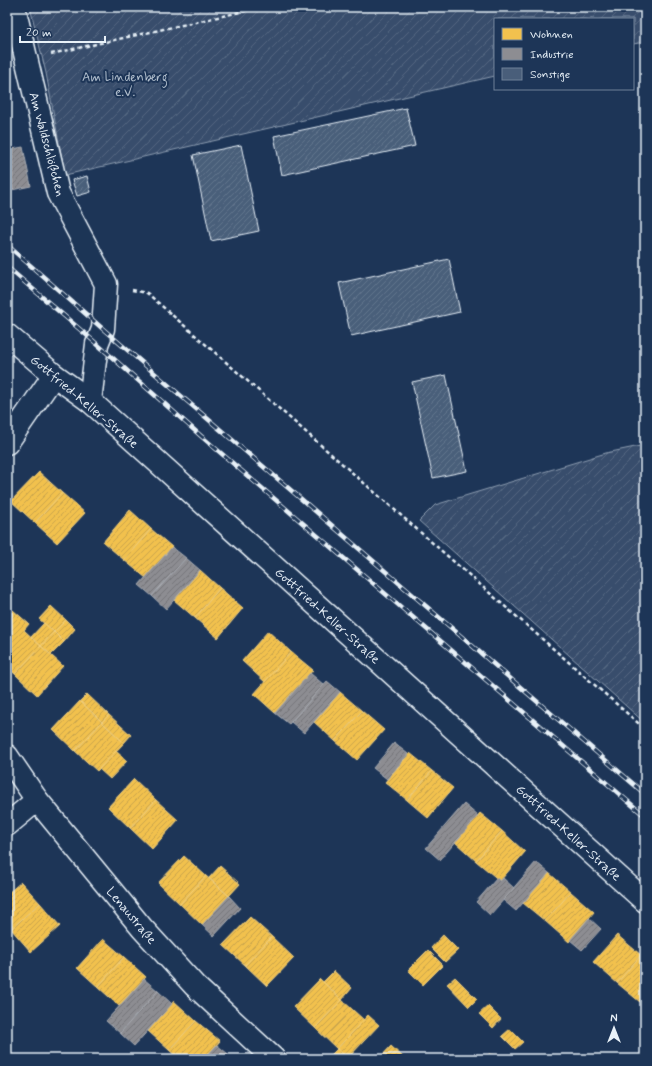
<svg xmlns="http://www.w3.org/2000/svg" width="652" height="1066" font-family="Mynerve,sans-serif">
  <defs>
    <pattern id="garden-furrows" width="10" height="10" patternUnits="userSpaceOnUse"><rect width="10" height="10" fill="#374d6c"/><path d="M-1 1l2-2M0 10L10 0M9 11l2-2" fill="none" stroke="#546782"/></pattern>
    <pattern id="homes-hatch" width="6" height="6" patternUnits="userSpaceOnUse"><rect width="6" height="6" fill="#f2c14e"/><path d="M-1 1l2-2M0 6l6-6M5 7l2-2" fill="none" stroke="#c7a34d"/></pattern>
    <pattern id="industry-hatch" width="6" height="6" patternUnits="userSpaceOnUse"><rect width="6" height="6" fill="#8d8d92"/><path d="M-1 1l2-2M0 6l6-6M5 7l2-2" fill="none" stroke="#747579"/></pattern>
    <pattern id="building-hatch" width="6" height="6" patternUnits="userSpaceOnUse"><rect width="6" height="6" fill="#495e7a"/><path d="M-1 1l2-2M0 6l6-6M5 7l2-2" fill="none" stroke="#63768e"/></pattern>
  </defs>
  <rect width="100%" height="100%" fill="#1d3557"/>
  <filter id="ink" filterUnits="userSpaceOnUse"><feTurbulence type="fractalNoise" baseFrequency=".025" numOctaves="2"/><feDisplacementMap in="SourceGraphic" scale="8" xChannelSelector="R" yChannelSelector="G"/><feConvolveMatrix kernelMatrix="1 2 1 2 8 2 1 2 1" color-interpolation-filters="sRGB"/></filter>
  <g filter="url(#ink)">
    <g fill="url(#garden-furrows)" stroke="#909fb2">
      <path d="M30 7H645V42L633 44V19H495V76L65 175 46 73Z"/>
      <path d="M645 445V723L419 521 435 505 606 453Z"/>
    </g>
    <g fill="url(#homes-hatch)" stroke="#efcf81">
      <path d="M39 472 62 493 35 523 11 501Z"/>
      <path d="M62 493 85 513 57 543 35 523Z"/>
      <path d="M130 510 151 529 124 560 103 542Z"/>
      <path d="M151 529 172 547 146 578 124 560Z"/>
      <path d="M200 570 220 588 195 618 174 600Z"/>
      <path d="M220 588 243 608 218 638 195 618Z"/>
      <path d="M51 606 66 620 54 632 39 619Z"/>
      <path d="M13 610 29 624 24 630 41 646 15 674 7 667V617Z"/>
      <path d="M66 620 75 629 64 642 54 632Z"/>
      <path d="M44 623 54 632 41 646 31 637Z"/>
      <path d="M268 631 291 652 265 682 242 661Z"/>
      <path d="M54 632 64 642 51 655 41 646Z"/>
      <path d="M41 646 63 666 37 695 15 674Z"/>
      <path d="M291 652 313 670 275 713 254 694Z"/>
      <path d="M340 692 362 711 335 741 314 722Z"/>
      <path d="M87 694 109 715 102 722 80 701Z"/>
      <path d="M80 701 102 722 75 751 53 730Z"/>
      <path d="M362 711 384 730 357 760 335 741Z"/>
      <path d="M109 715 131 735 124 743 102 722Z"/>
      <path d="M102 722 124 743 97 771 75 751Z"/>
      <path d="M116 751 127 761 110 779 99 769Z"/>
      <path d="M410 753 432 771 407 800 385 782Z"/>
      <path d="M432 771 453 788 428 818 407 800Z"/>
      <path d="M134 779 156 800 130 828 108 807Z"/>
      <path d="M156 800 178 820 152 849 130 828Z"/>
      <path d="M480 813 502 831 476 861 455 842Z"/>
      <path d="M502 831 525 852 500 881 476 861Z"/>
      <path d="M184 856 206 876 180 904 158 883Z"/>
      <path d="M220 866 240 884 229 896 209 878Z"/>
      <path d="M549 873 571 892 545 921 523 903Z"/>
      <path d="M206 876 229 896 202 925 180 904Z"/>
      <path d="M21 882 40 903 11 929 7 924V894Z"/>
      <path d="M571 892 594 912 569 942 545 921Z"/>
      <path d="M40 903 60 926 31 952 11 929Z"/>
      <path d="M250 917 272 937 245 965 223 945Z"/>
      <path d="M443 935 458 950 445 962 431 948Z"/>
      <path d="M617 935 641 955 617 983 593 962Z"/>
      <path d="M272 937 294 958 267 986 245 965Z"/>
      <path d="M103 939 124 957 98 987 77 968Z"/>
      <path d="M428 950 443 965 423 985 408 970Z"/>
      <path d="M641 955 645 959V996L640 1002 617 983Z"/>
      <path d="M124 957 146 977 119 1006 98 987Z"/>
      <path d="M334 971 352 988 342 1000 323 982Z"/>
      <path d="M455 977 477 999 469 1007 447 984Z"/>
      <path d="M320 979 342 1000 315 1028 293 1007Z"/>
      <path d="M342 1000 364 1020 337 1049 315 1028Z"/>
      <path d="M174 1001 196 1021 169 1050 148 1031Z"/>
      <path d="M488 1006 501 1019 493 1028 479 1014Z"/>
      <path d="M368 1015 379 1025 348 1058 337 1049Z"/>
      <path d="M196 1021 220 1041 204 1059H179L169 1050Z"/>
      <path d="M510 1029 523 1042 515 1049 502 1036Z"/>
      <path d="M391 1046 405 1059H379Z"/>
      <path d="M337 1049 348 1058V1059H327Z"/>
      <path d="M489 1054 508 1058 507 1059H487Z"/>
    </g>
    <g fill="url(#industry-hatch)" stroke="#a8abb1">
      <path d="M23 147 31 186 7 191V150Z"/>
      <path d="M172 547 186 558 152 596 139 585Z"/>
      <path d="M186 558 200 570 166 609 152 596Z"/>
      <path d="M310 673 324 685 289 724 275 713Z"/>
      <path d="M327 681 340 692 304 733 291 722Z"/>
      <path d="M394 743 408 754 387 779 373 768Z"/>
      <path d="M464 804 478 816 440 860 426 848Z"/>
      <path d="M536 862 549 873 516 911 503 900Z"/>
      <path d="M497 878 500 881 503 878 514 888 490 915 476 902Z"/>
      <path d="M229 896 240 908 214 936 202 925Z"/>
      <path d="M589 918 601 929 582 950 570 940Z"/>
      <path d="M144 979 158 991 120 1033 106 1021Z"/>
      <path d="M158 991 172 1004 134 1046 120 1033Z"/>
      <path d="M217 1045 228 1054 223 1059H204Z"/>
    </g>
    <g fill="url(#building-hatch)" stroke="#e8f1f8">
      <path d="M406 108 415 146 282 175 274 136Z"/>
      <path d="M241 145 259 231 211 241 193 155Z"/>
      <path d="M87 176 91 192 77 196 72 180Z"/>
      <path d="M449 259 460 312 351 336 339 283Z"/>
      <path d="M446 375 467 471 433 478 412 382Z"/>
    </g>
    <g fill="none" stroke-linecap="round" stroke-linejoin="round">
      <defs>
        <g id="minor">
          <path d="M14 7 58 193 106 284 103 329 97 344 90 401"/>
          <path d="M7 335 54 375 90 401 645 901"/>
          <path d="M7 443 54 375"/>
          <path d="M7 756 37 800 142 928 195 986 274 1059"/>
          <path d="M7 825 37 800"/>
        </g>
      </defs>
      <use href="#minor" stroke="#e8f1f8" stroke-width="25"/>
      <g stroke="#e8f1f8" stroke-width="2.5" stroke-dasharray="4 3" stroke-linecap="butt">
        <path d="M51 54 263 7"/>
        <path d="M132 290 147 293 645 729"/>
      </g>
      <use href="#minor" stroke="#1d3557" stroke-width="22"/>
      <defs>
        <g id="rail">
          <path d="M7 245 103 329 645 794"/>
          <path d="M7 267 97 344 201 436 645 816"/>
        </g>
      </defs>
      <use href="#rail" stroke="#e8f1f8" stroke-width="4.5"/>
      <use href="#rail" stroke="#1d3557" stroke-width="3" stroke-dasharray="9" stroke-linecap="butt"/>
    </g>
  </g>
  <g text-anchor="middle" stroke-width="4" stroke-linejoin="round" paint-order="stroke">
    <g font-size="13" fill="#b3c0ce" stroke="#1d3557">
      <text x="125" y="81">Am Lindenberg<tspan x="125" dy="15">e.V.</tspan></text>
    </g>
    <g font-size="13" fill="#e8f1f8" stroke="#1d3557">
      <text transform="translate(48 144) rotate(75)" y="5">Am Waldschlößchen</text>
      <text transform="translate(85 401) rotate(40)" y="5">Gottfried-Keller-Straße</text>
      <text transform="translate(328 615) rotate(42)" y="5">Gottfried-Keller-Straße</text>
      <text transform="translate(569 832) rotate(42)" y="5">Gottfried-Keller-Straße</text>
      <text transform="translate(132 915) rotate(50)" y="5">Lenaustraße</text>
    </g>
  </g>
  <rect width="652" height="1066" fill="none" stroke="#1d3557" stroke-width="24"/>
  <rect x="12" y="12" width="628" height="1042" fill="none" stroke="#e8f1f8" stroke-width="1.5" filter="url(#ink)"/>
  <rect x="494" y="18" width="140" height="72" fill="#1d3557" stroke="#6e8097"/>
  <rect x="502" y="28" width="20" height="12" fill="#f2c14e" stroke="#6e8097"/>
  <text x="530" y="38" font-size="12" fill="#e8f1f8">Wohnen</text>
  <rect x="502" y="48" width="20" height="12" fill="#8d8d92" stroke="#6e8097"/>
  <text x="530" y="58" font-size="12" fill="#e8f1f8">Industrie</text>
  <rect x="502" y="68" width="20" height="12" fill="#495e7a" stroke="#6e8097"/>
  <text x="530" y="78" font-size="12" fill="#e8f1f8">Sonstige</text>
  <g transform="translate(614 1028)" stroke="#1d3557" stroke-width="3" paint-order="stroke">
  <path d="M0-3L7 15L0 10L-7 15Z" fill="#e8f1f8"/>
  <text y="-6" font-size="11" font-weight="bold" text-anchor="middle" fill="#e8f1f8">N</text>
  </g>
  <path d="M20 36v6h85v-6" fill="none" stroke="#e8f1f8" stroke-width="2"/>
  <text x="26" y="36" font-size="12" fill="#e8f1f8" stroke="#1d3557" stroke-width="3" paint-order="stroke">20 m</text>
</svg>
